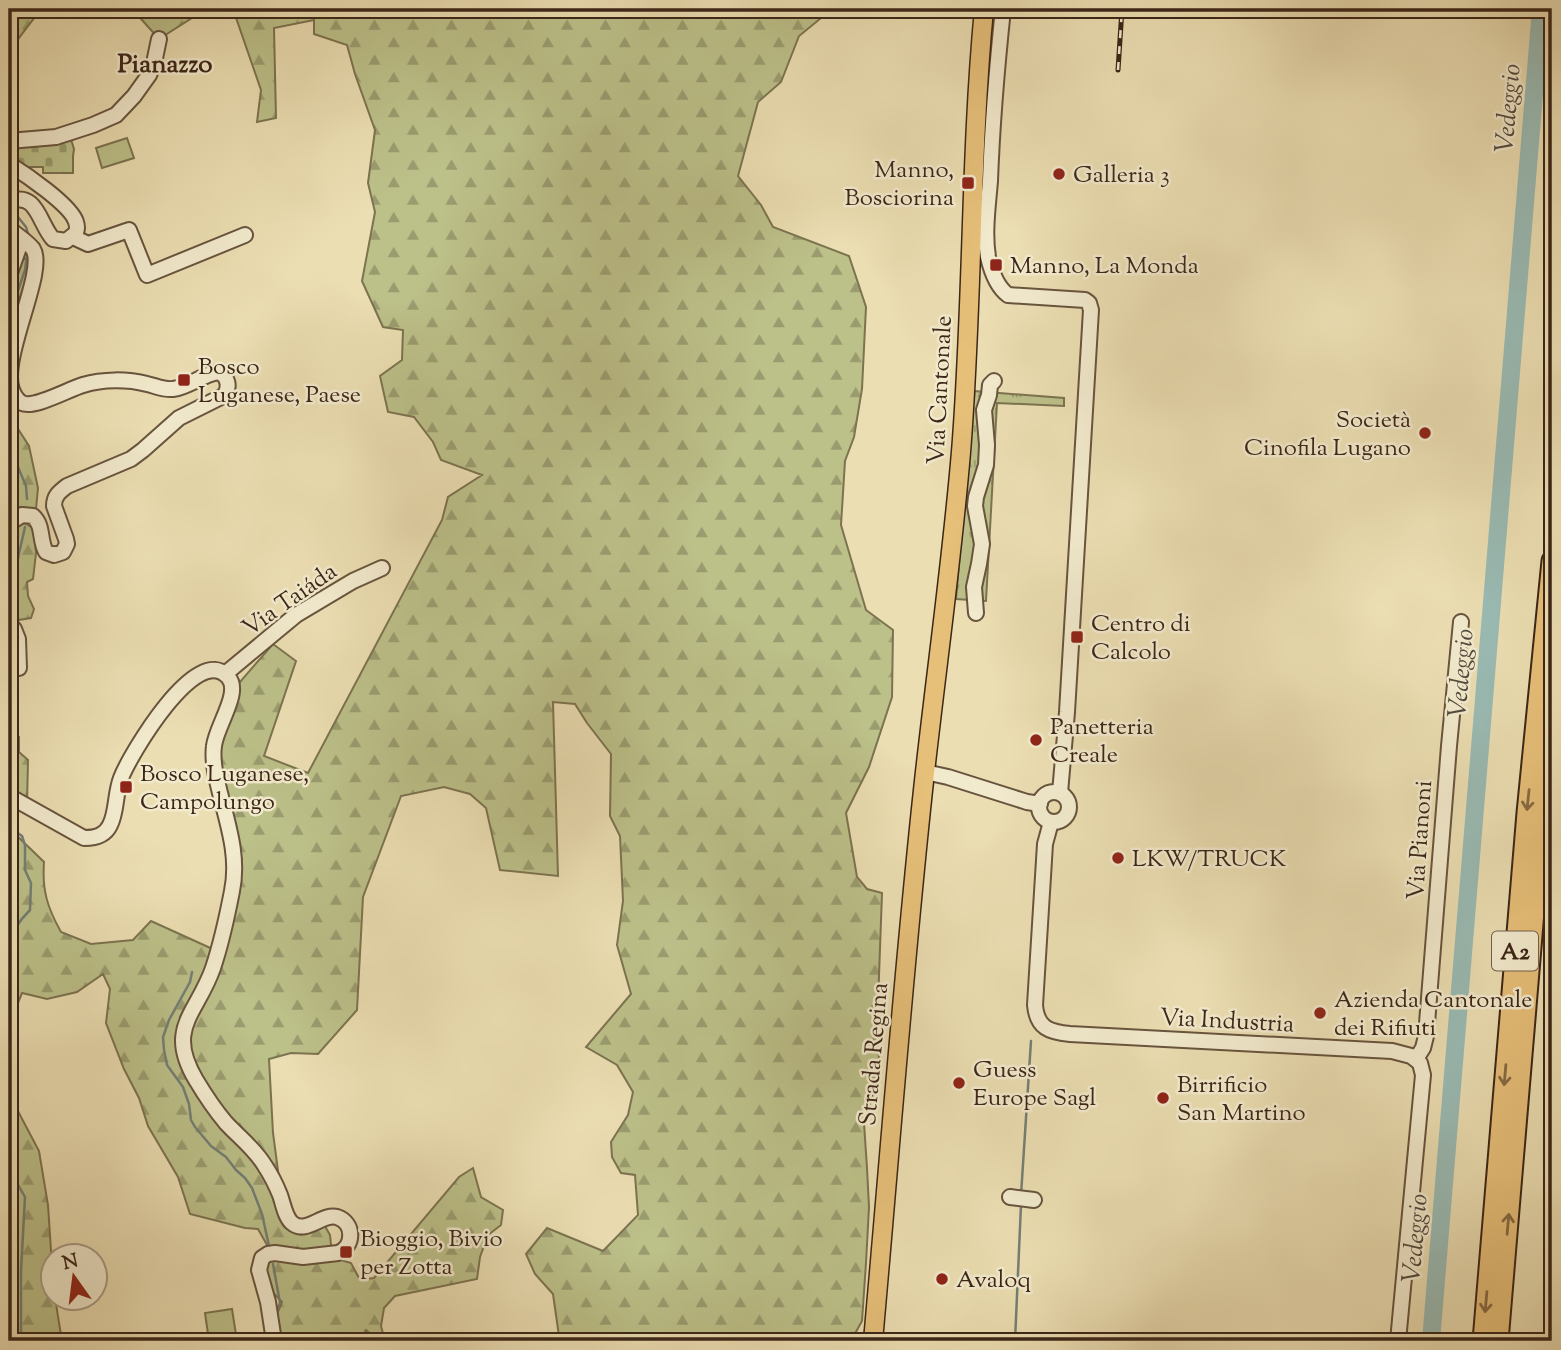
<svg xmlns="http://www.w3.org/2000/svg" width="1561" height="1350" font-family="'Sorts Mill Goudy',serif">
  <defs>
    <pattern id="grass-tufts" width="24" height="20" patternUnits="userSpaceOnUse" patternTransform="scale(1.75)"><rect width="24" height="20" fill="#bcc089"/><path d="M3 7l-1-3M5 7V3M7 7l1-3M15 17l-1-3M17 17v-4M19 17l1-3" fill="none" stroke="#9a9c6f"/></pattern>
    <pattern id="forest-firs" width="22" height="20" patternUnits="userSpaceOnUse" patternTransform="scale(1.75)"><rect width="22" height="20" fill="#bcc089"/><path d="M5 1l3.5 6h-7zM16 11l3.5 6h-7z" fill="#9a9c6f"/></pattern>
    <pattern id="cemetery-stones" width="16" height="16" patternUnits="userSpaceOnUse" patternTransform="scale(1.75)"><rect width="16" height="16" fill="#bcc089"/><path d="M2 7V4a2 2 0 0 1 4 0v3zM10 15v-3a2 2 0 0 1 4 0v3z" fill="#9a9c6f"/></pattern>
  </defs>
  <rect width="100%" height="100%" fill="#ebdeb2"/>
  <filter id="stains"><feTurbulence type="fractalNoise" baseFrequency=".00286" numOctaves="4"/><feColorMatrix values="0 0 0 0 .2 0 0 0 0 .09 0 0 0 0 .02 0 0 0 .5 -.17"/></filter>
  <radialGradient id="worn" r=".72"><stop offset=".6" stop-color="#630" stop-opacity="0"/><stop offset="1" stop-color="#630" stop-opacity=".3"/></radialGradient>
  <path fill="url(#grass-tufts)" stroke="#7c7350" stroke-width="2" d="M974 391 1064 398V406L997 403 986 601 956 599Z"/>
  <g fill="url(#forest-firs)" stroke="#7c7350" stroke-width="2">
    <path d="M9 9H41L9 51Z"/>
    <path d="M132 9H206L159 39Z"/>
    <path d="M233 9H832L799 36 781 82 758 102 738 176 761 205 773 227 849 256 866 307 862 389 854 437 845 461 841 525 866 610 893 630 892 697 869 767 846 813 857 877 867 889 882 893 877 1031 880 1072 864 1123 867 1168 869 1207 866 1263 862 1321 851 1341H555L559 1336 553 1294 535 1274 526 1254 547 1228 603 1251 638 1215 635 1175 621 1173 612 1157 611 1142 628 1115 633 1092 617 1065 586 1047 631 994 617 945 623 901 620 836 610 816 611 754 587 723 575 704 553 702 558 876 500 870 486 808 470 794 444 787 401 796 363 897 357 1010 318 1054 291 1053 269 1059 273 1133 282 1201 290 1221 321 1219 330 1235 332 1254 344 1261 351 1263 360 1280 374 1278 459 1177 473 1168 481 1197 503 1210 501 1225 488 1235 480 1257 477 1279 395 1296 384 1308 381 1326 385 1341H375L373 1336 366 1330 359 1341H282L277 1314 282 1302 262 1281 271 1252 258 1229 245 1228 190 1214 178 1177 148 1126 139 1098 124 1069 106 1023 110 989 103 974 77 992 47 999 22 993 9 1025V828L44 862C42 890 47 907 61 932L91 944 133 940 151 921 217 951 233 889 215 769 233 690 273 644 296 661 264 756 308 773 442 520 448 497 482 475 441 460 433 442 414 417 388 412 380 376 402 360 403 330 383 327 362 281 375 212 368 183 375 130 355 74 347 45 314 34V20L274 28 276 118 257 122 261 90Z"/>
    <path d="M24 258 31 266 10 325 9 336V285Z"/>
    <path d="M9 415 29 446 38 488 36 509 21 507 9 509Z"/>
    <path d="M25 523 34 529 36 553 33 579 27 582 28 596 34 609 31 618 12 621 9 638V532L15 525Z"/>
    <path d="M9 727 19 737V752L28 760 27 805 20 802 9 827Z"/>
    <path d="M9 1094 39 1151 48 1205 52 1266V1298H55L62 1341H9Z"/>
  </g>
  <path fill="url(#cemetery-stones)" stroke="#7c7350" stroke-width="2" d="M69 133 74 149 73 156V173H43V167H24L9 158V141Z"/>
  <g fill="#bcc089" stroke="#7c7350" stroke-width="2">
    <path d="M127 138 134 158 102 168 96 148Z"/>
    <path d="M232 1309 237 1341H209L205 1313Z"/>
  </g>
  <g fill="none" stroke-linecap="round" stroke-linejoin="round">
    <g stroke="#747f76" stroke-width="2.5">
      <path d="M13 211 26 227 29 237"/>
      <path d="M9 317 25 270 27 254"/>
      <path d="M9 446 26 486 27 499"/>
      <path d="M9 598 25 527"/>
      <path d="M9 827 22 836 25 845V870L31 883 30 910C20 920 12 930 9 944"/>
      <path d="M192 972 190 982 169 1020 163 1037 164 1050 167 1065 183 1087 189 1104 191 1120 195 1127 211 1146 226 1157 236 1170 245 1178 252 1188 262 1214 269 1246"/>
      <path d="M9 1169 25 1197 21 1271V1341"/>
      <path d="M1021 1195 1031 1041"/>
      <path d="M273 1264 280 1303 276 1312"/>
      <path d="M1015 1341 1021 1205"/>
    </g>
    <path stroke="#9abbb4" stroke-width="18" d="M1431 1341 1541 9"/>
    <defs>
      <g id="minor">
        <path d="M1003 9C997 66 992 124 990 181 988 206 984 233 988 257 991 270 997 287 1008 295L1085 300 1089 303 1091 310 1067 712 1060 793"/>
        <path d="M9 141 56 137 93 125 116 115 134 96 149 75 154 63 159 39"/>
        <path d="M9 164C25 174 71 205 76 222 78 228 77 228 76 233L66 241 53 239C39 224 37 190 9 202"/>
        <path d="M9 228C16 235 27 241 33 249 47 271 0 358 12 390 14 395 18 401 22 403 34 409 69 389 83 385 103 379 127 379 147 384 156 386 164 390 173 389 190 387 202 374 219 372 228 377 230 386 225 395L179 418 143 450 131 459 67 486C59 492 54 496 54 506L66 539 67 544 63 552 54 555 46 552C39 540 44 526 33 516L22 515 9 523"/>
        <path d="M73 237 88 244 129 230 147 275 245 235"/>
        <path d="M9 276 22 239"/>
        <path d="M976 613 974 587 979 564 982 544 975 506 976 497 986 465 987 445 984 410 989 395 990 385 994 381"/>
        <path d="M9 628 14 629 18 639 19 668"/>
        <path d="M225 674 296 615 353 581 382 568"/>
        <path d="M925 772 948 777 1027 802 1040 804"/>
        <circle cx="1054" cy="807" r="15"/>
        <path d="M9 796 84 838C95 838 105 836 110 825 117 812 115 793 121 778 130 755 197 641 228 677 242 692 216 726 214 746 212 761 216 777 220 793 228 825 239 857 232 891 227 917 221 944 213 968 197 1014 165 1028 196 1080 205 1095 215 1110 226 1123 240 1138 255 1149 265 1166 271 1175 276 1185 280 1195 283 1203 285 1217 292 1223 306 1235 322 1213 337 1217 355 1223 354 1247 338 1253L303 1257 275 1253 268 1254 262 1258 259 1270 268 1302 274 1341"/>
        <path d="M1051 822 1045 844 1035 1005C1037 1028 1049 1032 1070 1034L1392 1051 1411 1056 1420 1063 1423 1075 1398 1341"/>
        <path d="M1416 1059 1423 1048 1426 1036 1449 746 1461 622"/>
        <path d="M1010 1197 1034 1200"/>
      </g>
      <path id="major" d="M873 1341C890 1152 904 962 925 772 937 665 952 559 961 452 973 304 970 156 984 9"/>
      <g id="highway">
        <path d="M1483 1341 1527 813 1552 561"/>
        <path d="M1498 1341 1542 816 1552 723"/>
      </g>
    </defs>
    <use href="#minor" stroke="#68543e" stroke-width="18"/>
    <use href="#major" stroke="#3c2618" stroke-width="21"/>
    <use href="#highway" stroke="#3c2618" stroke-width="23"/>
    <use href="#minor" stroke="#f2eacd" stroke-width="14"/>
    <use href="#major" stroke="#e6bf79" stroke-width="18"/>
    <use href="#highway" stroke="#e6bf79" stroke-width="19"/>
    <defs>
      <path id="rail" d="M1118 70 1122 9"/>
    </defs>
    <use href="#rail" stroke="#3c2618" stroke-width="5"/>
    <use href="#rail" stroke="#f2eacd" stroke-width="2.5" stroke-dasharray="8" stroke-linecap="butt"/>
  </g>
  <defs><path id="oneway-shaft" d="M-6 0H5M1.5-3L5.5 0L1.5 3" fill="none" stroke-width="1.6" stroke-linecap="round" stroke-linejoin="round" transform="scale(1.75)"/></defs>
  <g stroke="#886b44">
    <use href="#oneway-shaft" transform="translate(1528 800) rotate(96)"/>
    <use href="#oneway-shaft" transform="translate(1505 1075) rotate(95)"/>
    <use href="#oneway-shaft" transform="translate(1508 1224) rotate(-85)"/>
    <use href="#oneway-shaft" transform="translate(1486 1302) rotate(95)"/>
  </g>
  <g fill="#8f2418" stroke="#f2eacd" stroke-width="2.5">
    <circle cx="1059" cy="174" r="7"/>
    <rect x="961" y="176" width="14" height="14" rx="3.5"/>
    <rect x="989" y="258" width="14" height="14" rx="3.5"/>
    <rect x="177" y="373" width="14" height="14" rx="3.5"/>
    <circle cx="1425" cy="433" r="7"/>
    <rect x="1070" y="630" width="14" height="14" rx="3.5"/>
    <circle cx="1036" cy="740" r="7"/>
    <rect x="119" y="780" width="14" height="14" rx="3.5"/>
    <circle cx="1118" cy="858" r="7"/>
    <circle cx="1320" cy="1013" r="7"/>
    <circle cx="959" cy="1083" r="7"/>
    <circle cx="1163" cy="1098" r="7"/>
    <rect x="339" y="1245" width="14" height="14" rx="3.5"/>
    <circle cx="942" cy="1279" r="7"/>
  </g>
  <g text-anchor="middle" stroke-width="5" stroke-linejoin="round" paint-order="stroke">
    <rect fill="#f2eacd" stroke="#73614e" stroke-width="2" x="1492" y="931.5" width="46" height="39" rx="5"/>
    <g font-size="23" font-weight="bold" fill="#3c2618">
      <text x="1515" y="959">A2</text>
    </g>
    <g font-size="24" fill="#3c2618" stroke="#f2eacd" text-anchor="start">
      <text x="954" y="177" text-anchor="end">Manno,<tspan x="954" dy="28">Bosciorina</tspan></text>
      <text x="1073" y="182">Galleria 3</text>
      <text x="1010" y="273">Manno, La Monda</text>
      <text x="198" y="374">Bosco<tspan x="198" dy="28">Luganese, Paese</tspan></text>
      <text x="1411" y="427" text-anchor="end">Società<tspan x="1411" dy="28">Cinofila Lugano</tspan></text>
      <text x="1091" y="631">Centro di<tspan x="1091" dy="28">Calcolo</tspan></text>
      <text x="1050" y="734">Panetteria<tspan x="1050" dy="28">Creale</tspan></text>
      <text x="140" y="781">Bosco Luganese,<tspan x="140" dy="28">Campolungo</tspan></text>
      <text x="1132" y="866">LKW/TRUCK</text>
      <text x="1334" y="1007">Azienda Cantonale<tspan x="1334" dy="28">dei Rifiuti</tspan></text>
      <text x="973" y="1077">Guess<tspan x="973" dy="28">Europe Sagl</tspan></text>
      <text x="1177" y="1092">Birrificio<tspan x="1177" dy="28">San Martino</tspan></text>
      <text x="360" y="1246">Bioggio, Bivio<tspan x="360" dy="28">per Zotta</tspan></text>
      <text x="956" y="1287">Avaloq</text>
    </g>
    <g font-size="24" fill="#3c2618" stroke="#f2eacd">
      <text transform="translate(939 390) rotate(-87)" y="8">Via Cantonale</text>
      <text transform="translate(289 599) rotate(-35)" y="8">Via Taiáda</text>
      <text transform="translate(1419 840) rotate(-86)" y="8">Via Pianoni</text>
      <text transform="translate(1227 1020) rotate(3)" y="8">Via Industria</text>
      <text transform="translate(873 1054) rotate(-85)" y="8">Strada Regina</text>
    </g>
    <g font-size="26" font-weight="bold" fill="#3c2618" stroke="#f2eacd">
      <text x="165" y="72">Pianazzo</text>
    </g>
    <g font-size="26" font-style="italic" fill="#544b3f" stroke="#f2eacd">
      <text transform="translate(1507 108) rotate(-85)" y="9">Vedeggio</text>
      <text transform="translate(1460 673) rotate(-85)" y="9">Vedeggio</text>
      <text transform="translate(1414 1238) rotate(-85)" y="9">Vedeggio</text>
    </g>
  </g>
  <rect width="1561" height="1350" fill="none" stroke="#ebdeb2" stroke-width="35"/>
  <rect x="10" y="10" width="1540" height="1329" fill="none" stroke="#3c2618" stroke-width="3.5"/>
  <rect x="18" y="18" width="1526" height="1315" fill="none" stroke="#3c2618" stroke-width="2"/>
  <g transform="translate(74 1277) rotate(346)"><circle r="33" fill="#f2eacd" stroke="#a99c85" stroke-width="2"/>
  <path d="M0-5L12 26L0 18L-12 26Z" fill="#8f2418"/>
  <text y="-10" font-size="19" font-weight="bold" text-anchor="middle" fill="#3c2618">N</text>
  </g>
  <rect width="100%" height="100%" filter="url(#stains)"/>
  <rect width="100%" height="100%" fill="url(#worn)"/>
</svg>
